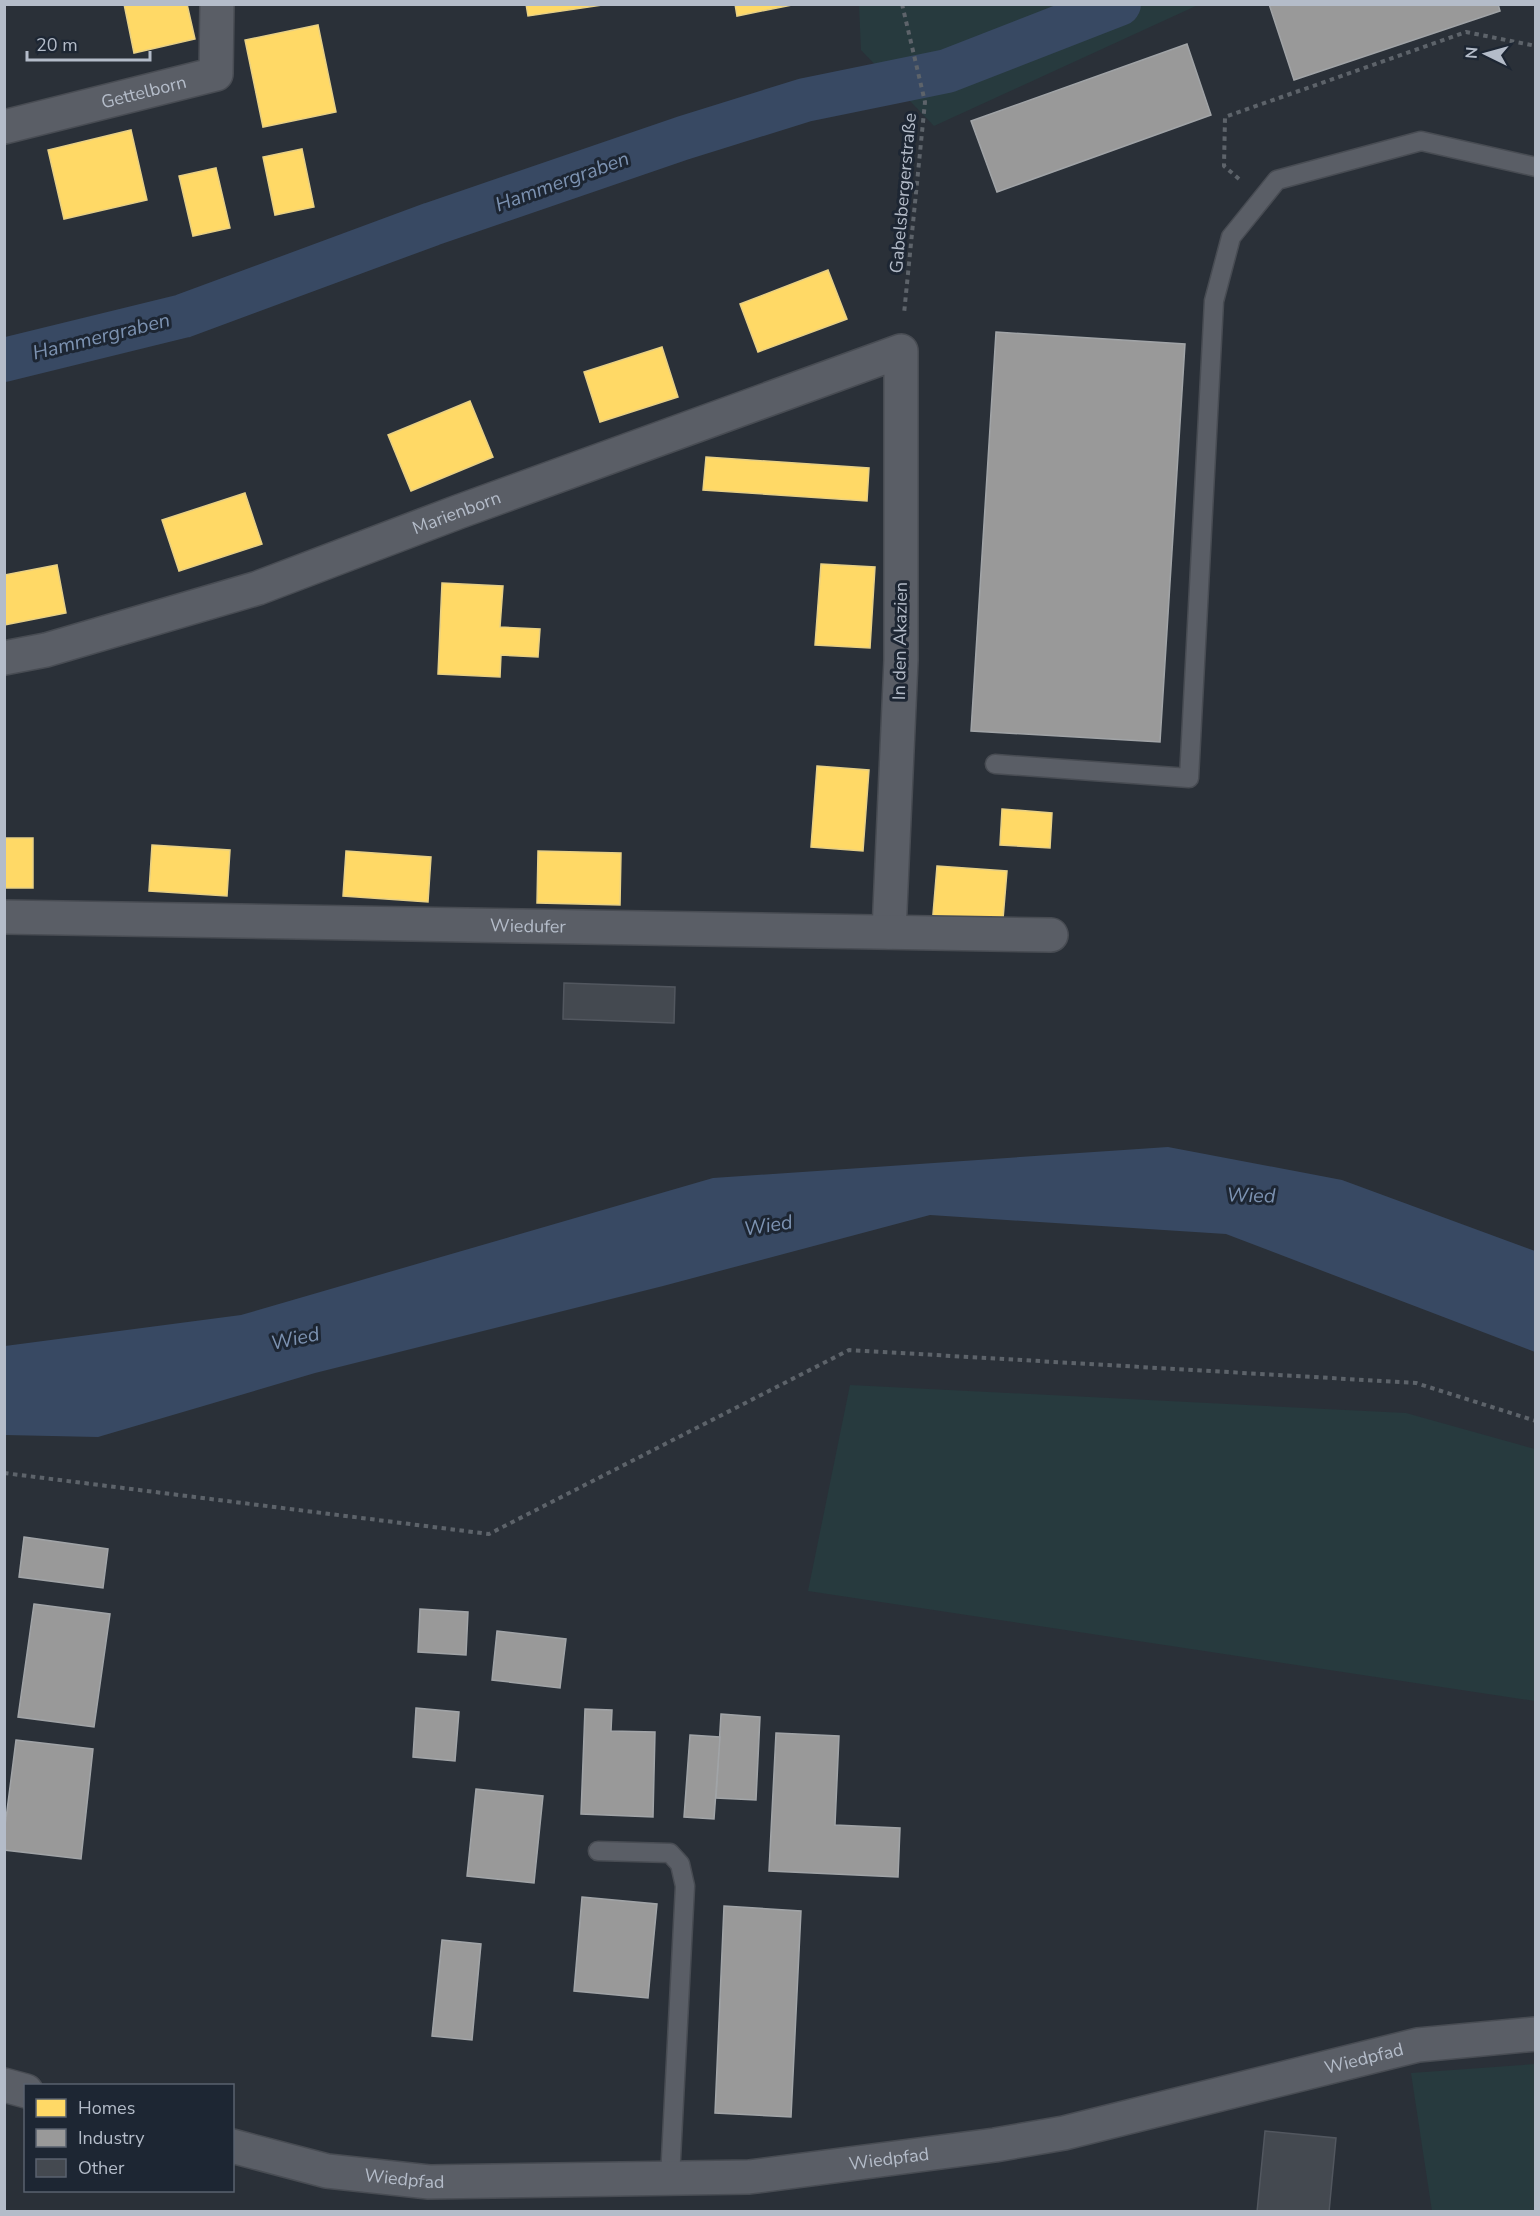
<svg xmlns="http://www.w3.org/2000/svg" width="1540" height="2216" font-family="'Nunito Sans',sans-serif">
  <rect width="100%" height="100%" fill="#2a3038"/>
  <g fill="#273a3e">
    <path d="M859 5V4L1198 5 934 126 861 50Z"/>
    <path d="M850 1385 1406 1413 1535 1449V1701L808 1591Z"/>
    <path d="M1535 2064V2211H1432L1411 2073Z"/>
  </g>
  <path fill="#384963" d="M1168 1147 1342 1180 1535 1251V1352L1226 1234 930 1215 663 1286 315 1373 98 1437 5 1435V1346L241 1315 713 1178Z"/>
  <g fill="#ffd966" stroke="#e8d084" stroke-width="1.5">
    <path d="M124 4H187L195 39 134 53Z"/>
    <path d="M526 4H609L528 16Z"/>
    <path d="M735 4H797L737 16Z"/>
    <path d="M318 25 336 112 263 127 245 40Z"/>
    <path d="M131 130 147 200 64 219 48 150Z"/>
    <path d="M302 149 314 207 275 215 263 157Z"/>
    <path d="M216 168 230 228 193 236 179 176Z"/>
    <path d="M828 270 847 319 758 352 740 304Z"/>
    <path d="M662 347 678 397 600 422 584 372Z"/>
    <path d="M470 401 493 457 411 491 388 435Z"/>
    <path d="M706 457 869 468 867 501 703 490Z"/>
    <path d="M245 493 262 544 179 571 162 520Z"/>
    <path d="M821 564 875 567 870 648 815 645Z"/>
    <path d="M57 565 66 613 4 625V575Z"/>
    <path d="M442 583 503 586 500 627 540 629 538 657 501 655 500 677 438 674Z"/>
    <path d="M817 766 869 770 863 851 811 847Z"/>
    <path d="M1002 809 1052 813 1050 848 1000 845Z"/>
    <rect x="4" y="838" width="29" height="50"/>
    <path d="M152 845 230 850 227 896 149 891Z"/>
    <path d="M346 851 431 857 428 902 343 896Z"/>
    <path d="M538 851 621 853 620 905 537 903Z"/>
    <path d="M937 866 1007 871 1002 931 932 926Z"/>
  </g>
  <g fill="#999" stroke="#a1a4a7" stroke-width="1.5">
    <path d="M1269 4H1498L1500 11 1294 80Z"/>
    <path d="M1187 44 1211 115 997 192 971 121Z"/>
    <path d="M996 332 1185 344 1160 742 971 731Z"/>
    <path d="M24 1537 108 1549 103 1588 19 1577Z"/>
    <path d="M34 1604 110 1614 94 1727 18 1717Z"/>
    <path d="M420 1609 468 1612 466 1655 418 1652Z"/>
    <path d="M497 1631 566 1639 560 1688 492 1680Z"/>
    <path d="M416 1708 459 1712 455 1761 413 1757Z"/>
    <path d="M585 1709 612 1710 611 1731 655 1732 653 1817 581 1814Z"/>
    <path d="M721 1714 760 1717 756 1800 716 1798Z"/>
    <path d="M776 1733 839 1736 835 1825 900 1828 898 1877 769 1871Z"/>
    <path d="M690 1735 720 1737 714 1819 684 1817Z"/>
    <path d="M16 1740 93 1749 81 1859 4 1850V1834Z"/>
    <path d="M476 1789 543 1796 534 1883 467 1876Z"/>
    <path d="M582 1897 657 1904 648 1998 574 1991Z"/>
    <path d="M724 1906 801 1911 791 2117 715 2113Z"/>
    <path d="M442 1940 481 1944 472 2040 432 2036Z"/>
  </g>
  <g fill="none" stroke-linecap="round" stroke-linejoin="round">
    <path stroke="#384963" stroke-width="44" d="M4 360 183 316 432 224 683 138 805 100 947 71 1119 4"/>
  </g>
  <g fill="#444950" stroke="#52575f" stroke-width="1.5">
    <path d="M564 983 675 987 674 1023 563 1019Z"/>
    <path d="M1265 2131 1336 2138 1329 2212H1257Z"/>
  </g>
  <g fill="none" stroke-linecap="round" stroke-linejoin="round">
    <defs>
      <g id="lane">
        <path d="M995 764 1189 778 1214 301 1231 237 1277 180 1421 141 1536 167"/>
        <path d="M598 1851 670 1853 680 1864 685 1886 670 2178"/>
      </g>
      <g id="street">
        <path id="s1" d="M4 127 216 74 217 4"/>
        <path id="s2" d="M4 658 46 650 258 588 458 512 901 351V660L889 932"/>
        <path id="s3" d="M4 917 1051 935"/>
        <path d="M4 2085 26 2091"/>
        <path id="s4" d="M232 2146 327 2171 429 2182 749 2177 995 2145 1064 2133 1418 2045 1536 2034"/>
      </g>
    </defs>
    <use href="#lane" stroke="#484c53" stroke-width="21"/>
    <use href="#street" stroke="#484c53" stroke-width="36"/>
    <g stroke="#5d636a" stroke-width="4" stroke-dasharray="4.5 4.5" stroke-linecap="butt">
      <path d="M902 4 925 102 904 314"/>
      <path d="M1239 179 1224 166 1225 117 1466 32 1536 46"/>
      <path d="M4 1473 489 1534 849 1350 1416 1383 1536 1421"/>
    </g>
    <use href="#lane" stroke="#5a5e66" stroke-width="18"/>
    <use href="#street" stroke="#5a5e66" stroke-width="33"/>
  </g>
  <g text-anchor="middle" stroke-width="6" stroke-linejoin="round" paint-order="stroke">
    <g font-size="18" fill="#b4bcc9" stroke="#1d2633">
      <text dy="6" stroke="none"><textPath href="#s1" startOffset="144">Gettelborn</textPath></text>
      <text transform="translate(903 193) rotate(-85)" y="6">Gabelsbergerstraße</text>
      <text dy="6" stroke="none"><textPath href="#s2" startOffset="476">Marienborn</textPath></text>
      <text transform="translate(900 641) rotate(-89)" y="6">In den Akazien</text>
      <text dy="6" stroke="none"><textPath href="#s3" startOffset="524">Wiedufer</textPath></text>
      <text dy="6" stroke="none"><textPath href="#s4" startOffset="1148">Wiedpfad</textPath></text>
      <text dy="6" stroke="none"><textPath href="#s4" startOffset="662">Wiedpfad</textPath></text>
      <text dy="6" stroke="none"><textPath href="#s4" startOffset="176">Wiedpfad</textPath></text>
    </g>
    <g font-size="20" font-style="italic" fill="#7c92b1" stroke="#1d2633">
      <text transform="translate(562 181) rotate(-20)" y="7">Hammergraben</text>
      <text transform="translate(101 336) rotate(-14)" y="7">Hammergraben</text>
      <text transform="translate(1251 1195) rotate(1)" y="7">Wied</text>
      <text transform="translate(768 1225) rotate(-9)" y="7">Wied</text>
      <text transform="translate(295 1338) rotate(-12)" y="7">Wied</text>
    </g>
  </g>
  <rect width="1540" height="2216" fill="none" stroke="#b4bcc9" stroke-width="12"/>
  <rect x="24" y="2084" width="210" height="108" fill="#1d2633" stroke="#59626f" stroke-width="1.5"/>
  <rect x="36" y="2099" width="30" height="18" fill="#ffd966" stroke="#59626f" stroke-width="1.5"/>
  <text x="78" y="2114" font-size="18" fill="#b4bcc9">Homes</text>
  <rect x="36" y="2129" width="30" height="18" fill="#999999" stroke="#59626f" stroke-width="1.5"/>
  <text x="78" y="2144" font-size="18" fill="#b4bcc9">Industry</text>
  <rect x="36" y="2159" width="30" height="18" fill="#444950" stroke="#59626f" stroke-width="1.5"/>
  <text x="78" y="2174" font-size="18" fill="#b4bcc9">Other</text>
  <g transform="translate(1486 54) rotate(275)" stroke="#1d2633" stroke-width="4.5" paint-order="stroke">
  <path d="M0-4.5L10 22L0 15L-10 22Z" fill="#b4bcc9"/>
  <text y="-9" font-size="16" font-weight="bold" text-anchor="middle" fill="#b4bcc9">N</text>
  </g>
  <path d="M27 51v9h123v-9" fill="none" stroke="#b4bcc9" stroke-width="3"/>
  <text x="36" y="51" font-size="18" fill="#b4bcc9" stroke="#1d2633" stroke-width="4.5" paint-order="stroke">20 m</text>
</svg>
